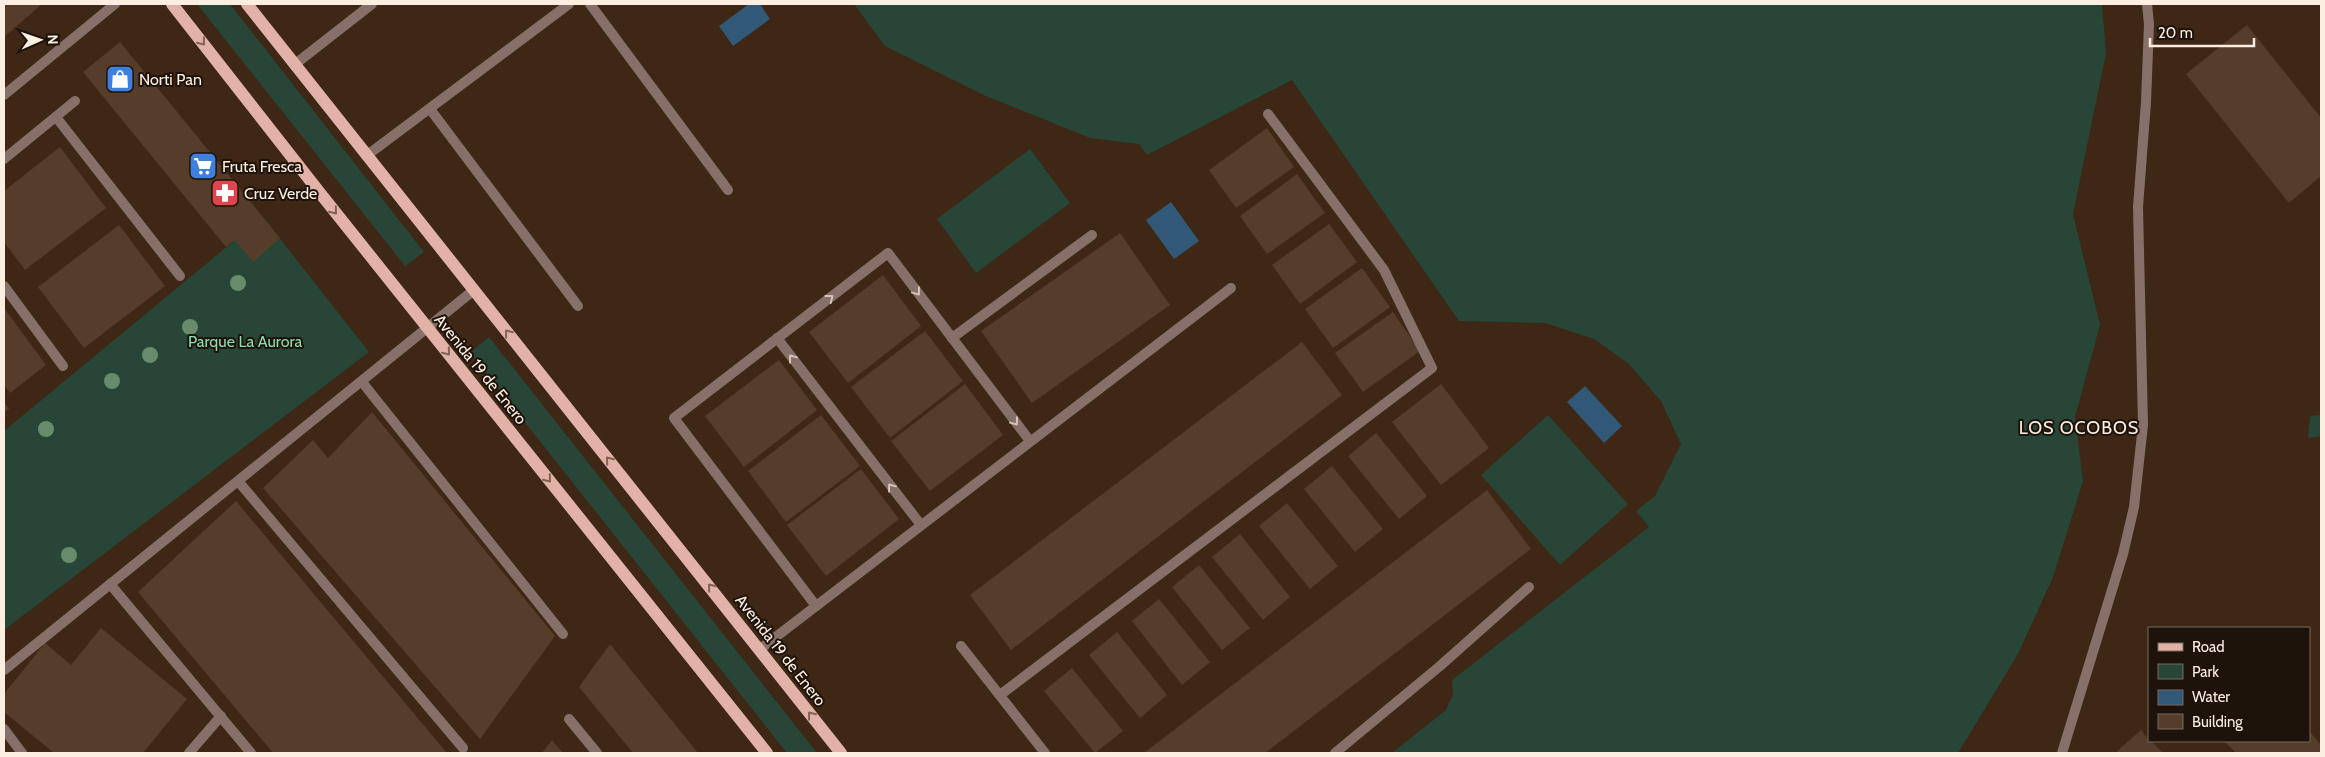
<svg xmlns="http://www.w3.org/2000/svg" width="2325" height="757" font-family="Cabin,sans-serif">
  <rect width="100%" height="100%" fill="#3e2714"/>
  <g fill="#284637">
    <path d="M197 4H230L424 252 405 266Z"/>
    <path d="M854 4H2102L2106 53 2073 214 2100 325 2075 417 2083 481 2053 577 2018 654 1958 753H1392L1446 710 1453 695 1452 680 1649 527 1636 511 1655 496 1681 444 1661 401 1629 364 1594 339 1545 323 1459 321 1292 80 1147 155 1139 144 1090 138 986 96 885 46Z"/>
    <path d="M1030 149 1070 203 976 273 937 219Z"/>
    <path d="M263 217 369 352 4 630V431Z"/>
    <path d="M489 337 817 753H787L470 353Z"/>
    <path d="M1548 415 1628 504 1560 565 1481 475Z"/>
    <path d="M2321 415V436L2308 438 2310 416Z"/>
  </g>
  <g fill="#325878">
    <path d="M749 4H760L770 19 733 46 719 26Z"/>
    <path d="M1171 202 1199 241 1174 259 1146 220Z"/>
    <path d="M1585 386 1622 426 1604 443 1567 402Z"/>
  </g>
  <g fill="#553d29">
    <path d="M4 4H42L4 37Z"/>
    <path d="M2247 25 2321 118V176L2289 203 2186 74Z"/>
    <path d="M120 42 280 238 253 262 235 240 226 247 83 72Z"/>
    <path d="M1267 128 1294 167 1236 208 1209 170Z"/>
    <path d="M60 147 106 208 25 270 4 242V191Z"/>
    <path d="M1297 174 1325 213 1267 254 1240 216Z"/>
    <path d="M1329 224 1357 262 1300 304 1272 265Z"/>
    <path d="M119 225 165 286 84 348 38 287Z"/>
    <path d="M1120 233 1170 305 1032 403 981 331Z"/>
    <path d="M1362 268 1390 307 1333 348 1305 309Z"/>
    <path d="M883 275 921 326 848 383 809 332Z"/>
    <path d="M4 308 46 365 10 393 4 385Z"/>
    <path d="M1393 312 1420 351 1363 392 1335 353Z"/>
    <path d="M925 331 963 381 890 438 851 387Z"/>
    <path d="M1302 342 1342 395 1011 650 970 595Z"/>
    <path d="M779 360 817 410 744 467 705 416Z"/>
    <path d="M965 384 1003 435 930 491 891 441Z"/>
    <path d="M1441 384 1489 448 1441 485 1392 422Z"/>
    <path d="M4 402 9 409 4 412Z"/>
    <path d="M372 412 555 636 480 739 263 488 313 440 328 458Z"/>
    <path d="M821 415 860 466 786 522 748 471Z"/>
    <path d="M1376 433 1427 496 1399 519 1348 456Z"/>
    <path d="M1332 466 1383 529 1355 552 1304 489Z"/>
    <path d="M861 469 899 519 826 576 787 525Z"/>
    <path d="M1487 490 1531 549 1265 753H1144Z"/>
    <path d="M236 501 447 753H273L138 592Z"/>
    <path d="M1287 503 1338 566 1310 589 1259 526Z"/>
    <path d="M1240 534 1290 597 1263 620 1212 557Z"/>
    <path d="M1199 565 1250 628 1222 650 1172 587Z"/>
    <path d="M1159 599 1210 662 1182 685 1132 621Z"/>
    <path d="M101 628 187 699 143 753H54L4 712V694L45 643 71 665Z"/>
    <path d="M1117 632 1167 695 1140 718 1089 655Z"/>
    <path d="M610 644 698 753H633L579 687Z"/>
    <path d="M1072 668 1123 731 1095 753 1044 691Z"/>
    <path d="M2141 730 2149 741H2151L2163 753H2115Z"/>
    <path d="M2309 731 2321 745V753H2236L2224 741H2309Z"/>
    <path d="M552 740 563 753H542Z"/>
  </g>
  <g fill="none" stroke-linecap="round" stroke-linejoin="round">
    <g stroke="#87706a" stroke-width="10">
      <path d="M590 4 728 190"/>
      <path d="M294 65 372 4"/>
      <path d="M430 109 578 306"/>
      <path d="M56 117 180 276"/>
      <path d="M366 156 569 4"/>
      <path d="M4 159 75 101"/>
      <path d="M4 286 63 366"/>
      <path d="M777 338 921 525"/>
      <path d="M952 338 1092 235"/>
      <path d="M362 382 563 634"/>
      <path d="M238 481 463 748"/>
      <path d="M110 584 251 753"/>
      <path d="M816 606 674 418 888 253 1030 441"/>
      <path d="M961 646 1045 753"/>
      <path d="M760 649 1231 288"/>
      <path d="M4 670 474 290"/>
      <path d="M1000 695 1432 368 1384 270 1268 114"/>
      <path d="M569 719 597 753"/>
      <path d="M4 729 22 753"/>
      <path d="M189 753 221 716"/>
      <path d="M1335 753 1440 666 1529 587"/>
    </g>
    <g stroke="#87706a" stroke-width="10">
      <path d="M4 95 115 4"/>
      <path d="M2062 753 2123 554 2134 507 2143 425 2138 207 2146 102 2149 24 2147 4"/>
    </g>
    <g stroke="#e2b2a7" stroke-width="12">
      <path d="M172 4 320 193 767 753"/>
      <path d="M247 4 841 753"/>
    </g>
  </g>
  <g fill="#688b6b">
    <circle cx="238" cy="283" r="8"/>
    <circle cx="190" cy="327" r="8"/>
    <circle cx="150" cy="355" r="8"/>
    <circle cx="112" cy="381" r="8"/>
    <circle cx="46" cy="429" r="8"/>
    <circle cx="69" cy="555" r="8"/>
  </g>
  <defs><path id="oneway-chevron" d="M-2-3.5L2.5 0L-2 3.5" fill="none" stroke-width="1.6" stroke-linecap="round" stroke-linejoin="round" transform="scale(1.25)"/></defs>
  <g stroke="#806258">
    <use href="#oneway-chevron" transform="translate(202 42) rotate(52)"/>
    <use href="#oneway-chevron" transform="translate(334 211) rotate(51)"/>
    <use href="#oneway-chevron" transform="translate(508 333) rotate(-128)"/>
    <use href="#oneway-chevron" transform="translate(447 352) rotate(51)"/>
    <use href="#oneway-chevron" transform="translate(609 460) rotate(-129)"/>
    <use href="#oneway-chevron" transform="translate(548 479) rotate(51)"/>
    <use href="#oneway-chevron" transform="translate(711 587) rotate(-129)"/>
    <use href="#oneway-chevron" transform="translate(811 715) rotate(-128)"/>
  </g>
  <g stroke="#d4c2b8">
    <use href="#oneway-chevron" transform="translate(917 292) rotate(53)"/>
    <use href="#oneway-chevron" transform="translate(830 298) rotate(-38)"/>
    <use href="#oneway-chevron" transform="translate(792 358) rotate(-127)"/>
    <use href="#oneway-chevron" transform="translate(1015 422) rotate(53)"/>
    <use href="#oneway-chevron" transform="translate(891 487) rotate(-127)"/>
  </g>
  <defs>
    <symbol id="shop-square" viewBox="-11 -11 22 22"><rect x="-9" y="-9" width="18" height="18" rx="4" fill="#3f7fe0" stroke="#1d130a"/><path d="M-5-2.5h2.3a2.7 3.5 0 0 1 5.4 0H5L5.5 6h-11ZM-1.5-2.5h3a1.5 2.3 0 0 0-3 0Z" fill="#fff"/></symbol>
    <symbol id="supermarket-square" viewBox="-11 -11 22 22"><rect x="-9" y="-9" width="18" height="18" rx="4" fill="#3f7fe0" stroke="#1d130a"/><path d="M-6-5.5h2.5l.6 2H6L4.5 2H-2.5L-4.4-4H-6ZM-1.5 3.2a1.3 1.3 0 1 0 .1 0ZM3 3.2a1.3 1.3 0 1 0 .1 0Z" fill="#fff"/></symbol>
    <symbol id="pharmacy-square" viewBox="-11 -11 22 22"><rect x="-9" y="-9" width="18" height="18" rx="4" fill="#e0444e" stroke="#1d130a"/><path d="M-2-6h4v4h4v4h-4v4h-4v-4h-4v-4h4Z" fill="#fff"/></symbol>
  </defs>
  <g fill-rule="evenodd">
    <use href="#shop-square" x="104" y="63" width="32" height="32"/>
    <use href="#supermarket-square" x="187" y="150" width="32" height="32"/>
    <use href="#pharmacy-square" x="209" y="177" width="32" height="32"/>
  </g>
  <g text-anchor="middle" stroke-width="4" stroke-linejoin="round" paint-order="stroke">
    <g font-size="16" fill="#fdeee2" stroke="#1d130a" text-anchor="start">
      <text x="139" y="85">Norti Pan</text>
      <text x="222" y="172">Fruta Fresca</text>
      <text x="244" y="199">Cruz Verde</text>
    </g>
    <g font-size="16" fill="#8bdcb3" stroke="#1d130a">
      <text x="245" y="347">Parque La Aurora</text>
    </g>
    <g font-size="16" fill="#fdeee2" stroke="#1d130a">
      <text transform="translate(481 369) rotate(51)" y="6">Avenida 19 de Enero</text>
      <text transform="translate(781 650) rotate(52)" y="6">Avenida 19 de Enero</text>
    </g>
    <g font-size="18" letter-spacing="1" fill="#fdeee2" stroke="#1d130a">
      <text x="2079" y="434">LOS OCOBOS</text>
    </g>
  </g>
  <rect width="2325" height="757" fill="none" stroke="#fdeee2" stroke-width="10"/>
  <rect x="2148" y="627" width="162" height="115" fill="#1d130a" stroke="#776b60"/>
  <rect x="2158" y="643" width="25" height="8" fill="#e2b2a7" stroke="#776b60"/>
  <text x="2192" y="652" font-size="15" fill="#fdeee2">Road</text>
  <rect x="2158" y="664" width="25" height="15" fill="#284637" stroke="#776b60"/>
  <text x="2192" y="677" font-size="15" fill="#fdeee2">Park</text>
  <rect x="2158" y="690" width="25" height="15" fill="#325878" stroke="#776b60"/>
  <text x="2192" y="702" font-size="15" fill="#fdeee2">Water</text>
  <rect x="2158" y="714" width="25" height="15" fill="#553d29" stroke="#776b60"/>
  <text x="2192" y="727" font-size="15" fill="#fdeee2">Building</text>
  <g transform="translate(40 40) rotate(88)" stroke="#1d130a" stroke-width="4" paint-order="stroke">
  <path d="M0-4L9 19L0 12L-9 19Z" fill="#fdeee2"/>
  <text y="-8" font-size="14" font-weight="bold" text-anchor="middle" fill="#fdeee2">N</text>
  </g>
  <path d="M2150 38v8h104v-8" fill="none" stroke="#fdeee2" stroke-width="2.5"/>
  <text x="2158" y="38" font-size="15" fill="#fdeee2" stroke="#1d130a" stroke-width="4" paint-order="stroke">20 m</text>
</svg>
